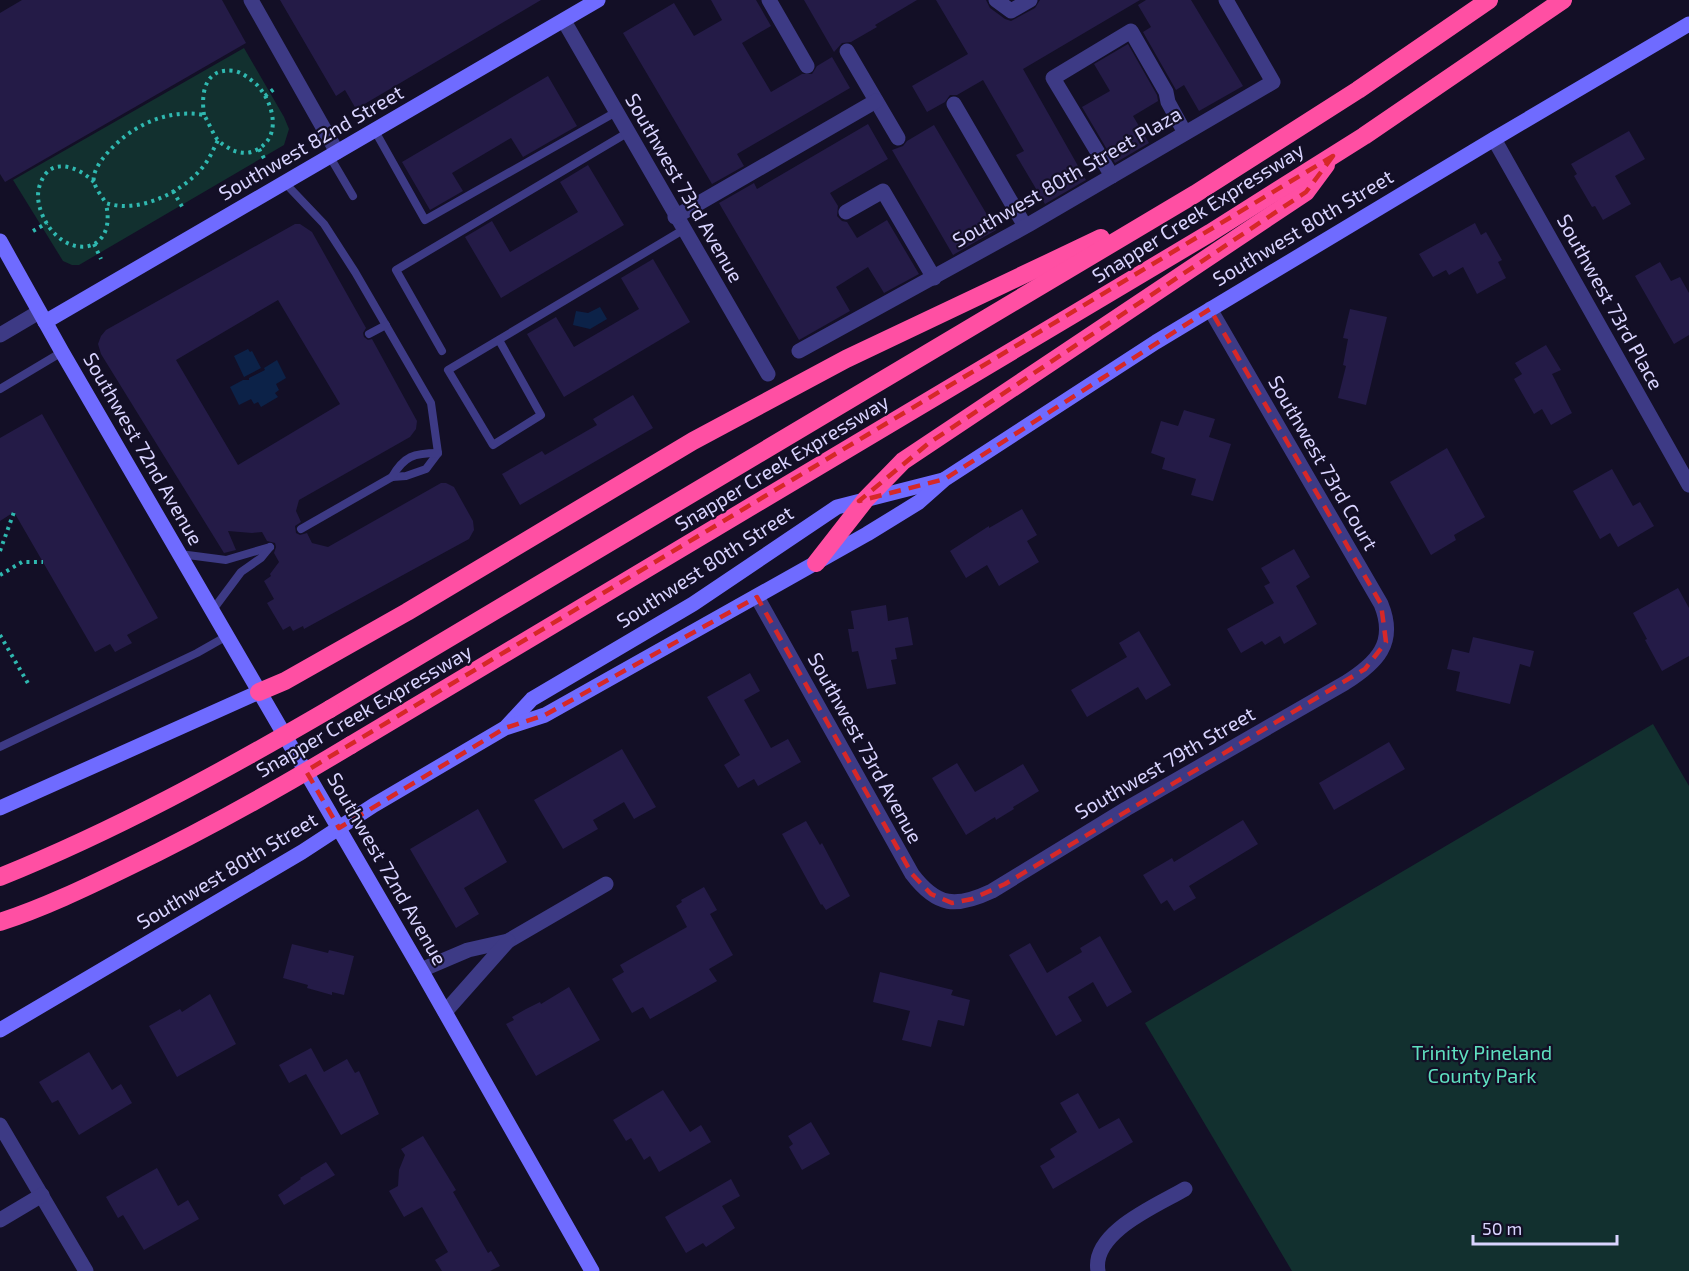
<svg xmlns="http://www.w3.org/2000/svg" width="1689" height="1271" font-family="'Exo 2',sans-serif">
  <rect width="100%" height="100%" fill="#130f26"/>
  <g fill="#12302f">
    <path d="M244 48 284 117 289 129 284 145 79 265H72L63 261 13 180Z"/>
    <path d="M1653 724 1689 786V1271H1292L1145 1023Z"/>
  </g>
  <g fill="#0c2248">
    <path d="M600 307 607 319 590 329 573 325 576 311 588 313Z"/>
    <path d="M248 349 250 352 252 351 261 368 244 377 234 356Z"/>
    <path d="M277 360 286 378 276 384 279 390 275 393 278 397 261 407 258 402 254 404 251 399 239 405 230 387 243 380H249V378L265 370 264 368Z"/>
  </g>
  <g fill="#241b47" fill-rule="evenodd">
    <path d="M22 0H222L246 43 5 182 0 174V13Z"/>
    <path d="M280 0H541L356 109 345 90 336 96Z"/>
    <path d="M711 0H756L771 26 742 43 771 92 802 74H812L817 66 832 57 850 88 737 154 744 166 712 184 623 33 674 3 694 36 722 20Z"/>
    <path d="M804 0H917L875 25 877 27 851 42 842 43 834 52Z"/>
    <path d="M936 0H986L990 8 1005 19 1011 21 1035 8 1040 0H1140L1023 69 1086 180 1045 204 1016 155 1024 151 983 80 957 95H950L945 102 927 112 912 86 968 54Z"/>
    <path d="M1146 0H1191L1243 86 1199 111 1184 85 1176 90 1143 32 1151 27 1138 5Z"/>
    <path d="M1128 44 1157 95 1158 101 1133 116 1149 143 1115 163 1082 107 1110 91 1094 64Z"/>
    <path d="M548 76 577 126 523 157 511 138 452 173 463 191 430 210 402 162Z"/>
    <path d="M868 124 888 159 830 193 838 206 837 216 842 221 847 222 857 238 887 220 919 274 884 293 868 267 836 287 850 311 799 340 719 203 754 183 757 189Z"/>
    <path d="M934 125 996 230 953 255 892 150 903 146 907 141Z"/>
    <path d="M1629 131 1645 159 1615 176 1631 204 1603 220 1595 206 1592 207 1574 176 1577 174 1571 164Z"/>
    <path d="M588 165 624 225 501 298 465 237 492 221 510 252 578 212 560 182Z"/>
    <path d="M1475 223 1481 235 1486 232 1502 260 1498 262 1506 278 1477 294 1463 267 1449 275 1446 270 1433 277 1419 254Z"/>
    <path d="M295 224H300L312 232 366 328 363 333 364 337 368 340 372 339 417 421 416 429 410 437 299 500 296 511 301 522 295 526 296 533 300 535 307 533 312 543 328 547 441 483H446L454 487 473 521 474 530 469 539 304 629 303 626 293 631 290 626 283 630 267 603 274 599 264 581 271 576 270 574 279 562 274 553 276 547 275 543 267 541 262 532 252 533 228 531 236 550 224 553 101 354 98 344 101 336 106 330ZM278 300 340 404 238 465 176 360Z"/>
    <path d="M653 259 690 322 564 397 527 334 556 317 574 347 639 309 621 278Z"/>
    <path d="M1660 262 1671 281 1680 277 1689 293V335L1674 344 1635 276Z"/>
    <path d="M1350 309 1387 317 1366 405 1338 398 1346 366 1343 365 1348 339 1343 338Z"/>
    <path d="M1546 345 1561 370 1552 374 1572 413 1551 425 1542 409 1534 414 1514 379 1522 374 1515 363Z"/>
    <path d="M633 395 653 428 520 505 502 474 542 451 545 455 597 425 593 419Z"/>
    <path d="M1184 410 1215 419 1209 437 1231 444 1213 501 1191 495 1196 479 1162 469 1165 458 1151 453 1161 421 1178 426Z"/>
    <path d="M42 414 158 618 127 635 132 643 115 652 110 644 95 652 14 512 0 521V438Z"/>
    <path d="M1447 448 1485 517 1454 535 1456 540 1431 555 1390 482Z"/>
    <path d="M1612 469 1633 506 1640 502 1654 526 1618 547 1610 533 1600 539 1573 491Z"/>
    <path d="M1022 509 1037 535 1027 541 1039 562 999 586 987 565 966 578 950 551 989 526V528Z"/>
    <path d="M1294 549 1310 577 1296 586 1317 624 1284 644 1280 636 1265 645 1262 641 1241 653 1227 629 1274 603 1264 586 1270 583 1261 568Z"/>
    <path d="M1678 588 1689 608V656L1662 671 1645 640 1647 639 1633 613Z"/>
    <path d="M886 605 888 621 908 617 913 645 895 648 897 659 891 660 896 684 867 689 858 651 852 652 848 629H854L851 611Z"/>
    <path d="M1139 631 1171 685 1146 700 1138 687 1087 717 1071 690 1127 657 1119 643Z"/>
    <path d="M1473 637 1534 651 1530 667 1520 664 1510 704 1456 691 1460 672 1447 669 1452 649 1469 653Z"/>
    <path d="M750 673 760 691 744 700 771 748 788 739 801 762 758 786 754 779 738 788 724 765 740 755 707 697Z"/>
    <path d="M1389 742 1405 769 1334 810 1319 783Z"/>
    <path d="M622 749 656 807 634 819 624 802 593 820 598 829 563 849 534 800Z"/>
    <path d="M957 763 975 792 1023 764 1039 791 1013 807 1014 809 996 820 995 817 966 835 932 778Z"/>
    <path d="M478 809 507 862 464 888 479 914 456 928 410 849Z"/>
    <path d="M1243 820 1258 844 1189 886 1196 898 1174 911 1167 900 1161 904 1143 875 1172 858 1174 862Z"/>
    <path d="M806 821 820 845 822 843 850 896 826 910 822 904 821 905 782 834Z"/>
    <path d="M704 887 717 910 710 914 733 955 709 969 717 981 682 1001 650 1019 643 1007 632 1013 612 979 624 972 620 965 687 927 676 906 682 902 681 900Z"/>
    <path d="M1100 936 1132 992 1107 1007 1093 982 1068 997 1082 1021 1056 1036 1009 955 1030 943 1047 973 1082 952 1080 948Z"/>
    <path d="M292 944 328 953 329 950 354 956 344 995 332 992V995L307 988 308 985 283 978Z"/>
    <path d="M880 972 953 990 951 995 970 1000 964 1026 938 1020 931 1047 902 1040 910 1011 873 1002Z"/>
    <path d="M569 987 600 1040 536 1076 506 1024 514 1020 512 1017 526 1009 540 1002 541 1004Z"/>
    <path d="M210 994 236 1044 177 1077 149 1026 180 1009 182 1012Z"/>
    <path d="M311 1048 324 1072 347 1059 355 1073 359 1071 379 1114 341 1135 306 1074 289 1083 279 1065Z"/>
    <path d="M89 1052 112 1090 121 1084 132 1103 79 1135 58 1100 52 1103 39 1082Z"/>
    <path d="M663 1090 690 1132 701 1125 711 1142 659 1172 650 1156 644 1160 631 1138 626 1141 613 1120Z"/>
    <path d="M1078 1093 1099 1129 1119 1118 1133 1142 1053 1189 1040 1166 1055 1157 1050 1149 1077 1132 1060 1103Z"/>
    <path d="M811 1122 830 1154 802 1170 789 1147 793 1144 788 1136Z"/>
    <path d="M423 1136 456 1190 453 1192 488 1253 491 1251 500 1266 490 1271H442L435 1260 448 1252 422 1207 404 1217 389 1191 398 1186 399 1170 405 1155 401 1149Z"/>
    <path d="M326 1162 335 1175 284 1205 278 1195 301 1179 300 1178Z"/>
    <path d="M157 1168 178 1206 188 1200 199 1219 144 1250 123 1215 118 1218 106 1197Z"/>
    <path d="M731 1179 740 1196 722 1206 735 1228 706 1247 703 1243 686 1253 665 1217Z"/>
  </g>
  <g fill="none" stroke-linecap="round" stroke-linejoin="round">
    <g stroke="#2fb8b0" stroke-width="4" stroke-dasharray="3 4.5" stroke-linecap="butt">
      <path d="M265 96 274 89"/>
      <path d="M204 115C201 94 204 67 234 71 242 72 250 79 257 85 274 103 283 139 254 151 248 154 239 153 232 150 227 147 221 144 217 139 212 132 209 123 204 115 166 108 128 127 104 157 99 163 92 174 94 182 96 189 102 197 106 203 138 214 181 193 202 168 209 160 213 150 218 140"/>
      <path d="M259 149 266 162"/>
      <path d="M94 182C79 167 51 156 41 182 36 193 38 204 42 214 61 261 118 257 106 204"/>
      <path d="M173 191 184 210"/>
      <path d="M33 231 47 223"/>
      <path d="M94 244 101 259"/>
      <path d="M0 551 14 512"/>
      <path d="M0 575 22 562H43"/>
      <path d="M0 635 29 685"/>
    </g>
    <g stroke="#3d3a85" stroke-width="8">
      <path d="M375 131 425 220 616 112"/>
      <path d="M330 157 353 196"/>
      <path d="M285 183 324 224 355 272 431 403 438 453 426 469 406 476 392 477 301 529"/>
      <path d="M369 334 386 325"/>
      <path d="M499 340 541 415 493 445 448 370 683 230"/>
      <path d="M442 351 396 270 627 133"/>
      <path d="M0 389 62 352"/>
      <path d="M392 477C404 456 414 453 438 453"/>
      <path d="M180 554 226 560 270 547"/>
      <path d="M212 611 241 572 261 558 270 547"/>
      <path d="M0 747 197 653 227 636"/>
    </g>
    <g stroke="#3d3a85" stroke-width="15">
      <path d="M251 0 337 152"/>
      <path d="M769 0 807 66"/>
      <path d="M996 0 1011 11 1030 0"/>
      <path d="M564 21 768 374"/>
      <path d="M847 51 898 138"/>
      <path d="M954 104 1025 226"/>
      <path d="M1494 139 1689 485"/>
      <path d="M1112 176 1053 78 1131 31 1166 92 1168 102 1185 133"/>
      <path d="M846 212 883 191 934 278"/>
      <path d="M675 217 876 101"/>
      <path d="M0 335 39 312"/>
      <path d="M799 351 1028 225 1273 82 1226 0"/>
      <path d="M757 597 912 874C937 907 956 908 992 891L1126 809 1345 683C1377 663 1397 643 1381 604L1210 309"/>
      <path d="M421 970 468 950 508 941 606 884"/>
      <path d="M445 1012 508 941"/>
      <path d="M0 1125 86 1271"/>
      <path d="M0 1220 42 1195"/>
      <path d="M1098 1271C1091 1232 1158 1205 1185 1189"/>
    </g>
    <g stroke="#6f6bff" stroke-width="15">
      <path d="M0 241 62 352 421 970 592 1271"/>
      <path d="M45 322 598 0"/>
      <path d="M507 726 532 699 693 604 837 507 943 480"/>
      <path d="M0 808 259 692"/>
      <path d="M0 1030 302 852 374 805 505 728 545 715 867 534 919 502 945 479 1156 342 1494 139 1689 24"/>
    </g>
    <g stroke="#ff4fa3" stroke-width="18">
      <path d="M816 563 866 499 903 461 1306 192 1326 165"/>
      <path d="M259 692 285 681 407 612 693 441 846 359 1101 238"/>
      <path d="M330 709 1195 194 1358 90 1489 0"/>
      <path d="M351 745 1210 233 1364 136 1563 0"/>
    </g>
    <g stroke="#ff4fa3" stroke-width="18">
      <path d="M0 877C116 830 222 772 330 709"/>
      <path d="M0 922C43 908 85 888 126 868 203 831 278 789 351 745"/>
    </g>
  </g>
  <path fill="none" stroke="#d62828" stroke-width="4.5" stroke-dasharray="12 8" stroke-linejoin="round" d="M1333 156 1306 192 929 443 859 501 945 479 1210 309 1381 604 1386 642 1365 669 1005 884 972 899 952 903 931 894 912 874 757 597 545 715 505 728 339 828 306 771Z"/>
  <g text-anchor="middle" stroke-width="4.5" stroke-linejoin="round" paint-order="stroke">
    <g font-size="20" fill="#d9d4ff" stroke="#130f26">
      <text transform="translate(311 143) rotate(-30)" y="7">Southwest 82nd Street</text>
      <text transform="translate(1067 177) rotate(-30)" y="7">Southwest 80th Street Plaza</text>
      <text transform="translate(684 188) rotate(60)" y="7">Southwest 73rd Avenue</text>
      <text transform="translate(1198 213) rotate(-32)" y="7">Snapper Creek Expressway</text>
      <text transform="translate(1303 228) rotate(-31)" y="7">Southwest 80th Street</text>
      <text transform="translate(1610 302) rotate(61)" y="7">Southwest 73rd Place</text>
      <text transform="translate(143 449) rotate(60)" y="7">Southwest 72nd Avenue</text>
      <text transform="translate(782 463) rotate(-31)" y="7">Snapper Creek Expressway</text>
      <text transform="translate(1323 463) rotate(60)" y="7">Southwest 73rd Court</text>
      <text transform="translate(705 567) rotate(-33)" y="7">Southwest 80th Street</text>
      <text transform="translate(364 711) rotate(-30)" y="7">Snapper Creek Expressway</text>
      <text transform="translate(865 748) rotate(61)" y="7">Southwest 73rd Avenue</text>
      <text transform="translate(1165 763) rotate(-30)" y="7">Southwest 79th Street</text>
      <text transform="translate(387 869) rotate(60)" y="7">Southwest 72nd Avenue</text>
      <text transform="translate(227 871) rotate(-31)" y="7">Southwest 80th Street</text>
    </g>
    <g font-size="20" fill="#5fe0c0" stroke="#130f26">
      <text x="1482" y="1060">Trinity Pineland<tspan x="1482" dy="23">County Park</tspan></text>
    </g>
  </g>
  <path d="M1473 1235v9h144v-9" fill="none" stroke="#d9d4ff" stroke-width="3"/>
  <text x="1482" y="1235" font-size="18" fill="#d9d4ff" stroke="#130f26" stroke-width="4.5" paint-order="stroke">50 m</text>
</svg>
